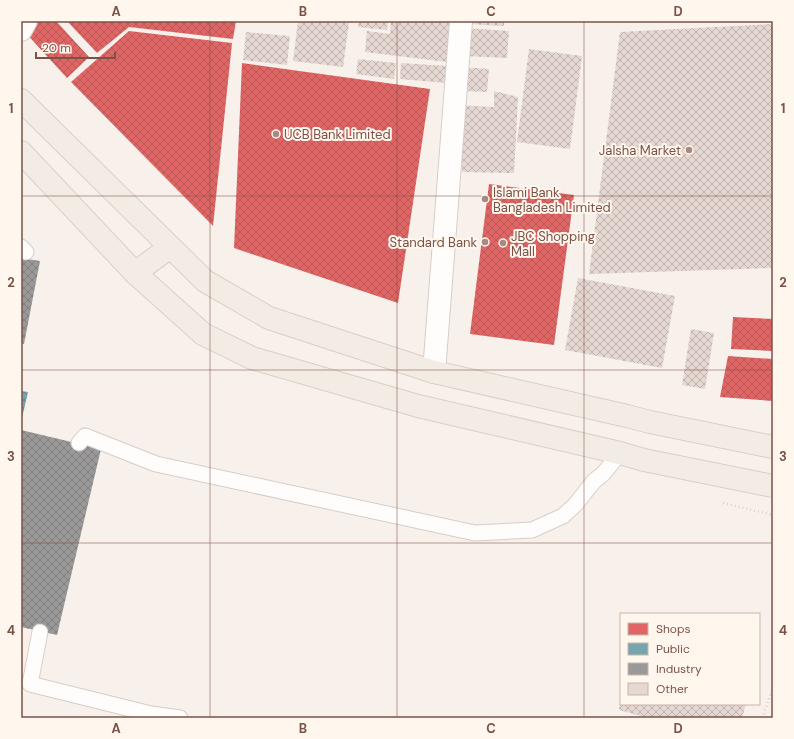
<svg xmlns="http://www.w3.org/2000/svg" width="794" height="739" font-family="'DM Sans',sans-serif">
  <defs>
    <pattern id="shops-cross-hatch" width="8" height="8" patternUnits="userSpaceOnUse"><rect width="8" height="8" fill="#e06666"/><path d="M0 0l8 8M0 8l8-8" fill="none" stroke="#bb5756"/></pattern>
    <pattern id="public-cross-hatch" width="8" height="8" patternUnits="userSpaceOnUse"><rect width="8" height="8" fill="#76a5af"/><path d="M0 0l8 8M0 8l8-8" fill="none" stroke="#668990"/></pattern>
    <pattern id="industry-cross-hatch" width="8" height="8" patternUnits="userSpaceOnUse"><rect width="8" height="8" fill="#999"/><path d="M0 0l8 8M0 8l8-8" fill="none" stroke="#827f7f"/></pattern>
    <pattern id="building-cross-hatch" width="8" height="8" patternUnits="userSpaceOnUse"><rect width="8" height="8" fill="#e5d7d2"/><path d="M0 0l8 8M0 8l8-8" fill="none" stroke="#bfb1ac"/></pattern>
  </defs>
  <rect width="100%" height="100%" fill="#f8f1eb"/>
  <g fill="url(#shops-cross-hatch)">
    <path d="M33 21H56L89 57 67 78 23 30Z"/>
    <path d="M67 21H236L233 39 129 27 97 53Z"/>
    <path d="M129 31 232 43 213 226 71 82Z"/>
    <path d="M242 63 430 89 398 303 234 248Z"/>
    <path d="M489 184 574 195 554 345 470 334Z"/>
    <path d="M733 317 773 319V351L731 349Z"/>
    <path d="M728 356 773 359V401L720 397Z"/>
  </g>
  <path fill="url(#public-cross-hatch)" d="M21 391 28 392 22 418H21Z"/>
  <g fill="url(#industry-cross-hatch)">
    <path d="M21 258 40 261 24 344 21 343Z"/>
    <path d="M21 430 101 449 57 635 21 627Z"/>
  </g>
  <g fill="url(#building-cross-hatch)">
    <path d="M298 21H332L349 23 343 67 293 61Z"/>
    <path d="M359 21H388L387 30 358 27Z"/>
    <path d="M391 21H432L451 23 447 62 365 52 367 31 390 34Z"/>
    <path d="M468 21H504V26L468 24Z"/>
    <path d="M773 24V268L589 274 620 32Z"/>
    <path d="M465 28 509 31 507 58 464 56Z"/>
    <path d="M246 32 290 36 287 65 243 60Z"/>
    <path d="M529 49 582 56 570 149 517 142Z"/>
    <path d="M358 59 396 63 394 79 356 74Z"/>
    <path d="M401 63 447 66 446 83 400 79Z"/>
    <path d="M462 67 489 69 487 92 461 91Z"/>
    <path d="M494 91 518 97 514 173 462 172 456 105 494 107Z"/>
    <path d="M578 278 675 296 662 368 565 350Z"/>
    <path d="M691 329 714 333 705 389 682 385Z"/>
    <path d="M620 704H746L742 718H648L619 710Z"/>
  </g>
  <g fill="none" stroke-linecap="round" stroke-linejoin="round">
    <defs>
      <g id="service">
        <path d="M21 247 26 252"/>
        <path d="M79 443 85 436 156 464 475 533 532 530 563 516 575 505 594 481 603 474 620 453"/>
        <path d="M40 632 30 684 151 714 180 718"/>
      </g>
      <g id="minor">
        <path d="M21 30 26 21"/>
        <path d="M434 372 461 21"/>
      </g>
      <g id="primary">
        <path d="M21 100 205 281 269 318 434 372 627 416 650 422 773 447"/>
        <path d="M21 152 135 273 203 334 252 358 418 406 620 453 644 460 773 486"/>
        <path d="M135 273 170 247"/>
      </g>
    </defs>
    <use href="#service" stroke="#d7cdc8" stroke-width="17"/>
    <use href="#minor" stroke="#d7cdc8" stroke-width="24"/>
    <use href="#primary" stroke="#dacec8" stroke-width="24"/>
    <g stroke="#dcd0cc" stroke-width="2.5" stroke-dasharray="1 3" stroke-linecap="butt">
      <path d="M723 503 773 515"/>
      <path d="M762 718 773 688"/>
    </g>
    <use href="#service" stroke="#fefdfc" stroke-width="15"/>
    <use href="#minor" stroke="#fefdfc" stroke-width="22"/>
    <use href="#primary" stroke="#f3ece5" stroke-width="22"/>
  </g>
  <path fill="none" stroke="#7b5247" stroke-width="1" stroke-opacity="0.55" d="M210 21V718M397 21V718M584 21V718M21 196H773M21 370H773M21 543H773"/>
  <g fill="#a78a80" stroke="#fff6ee" stroke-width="1.5">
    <circle cx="276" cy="134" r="4"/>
    <circle cx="689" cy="150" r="4"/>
    <circle cx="485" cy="199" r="4"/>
    <circle cx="485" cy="242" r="4"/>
    <circle cx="503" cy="243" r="4"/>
  </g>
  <g text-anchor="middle" stroke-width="4" stroke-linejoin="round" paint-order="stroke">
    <g font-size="13" fill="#7b5247" stroke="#fff6ee" text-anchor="start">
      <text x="284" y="139">UCB Bank Limited</text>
      <text x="681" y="155" text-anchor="end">Jalsha Market</text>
      <text x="493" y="197">Islami Bank<tspan x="493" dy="15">Bangladesh Limited</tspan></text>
      <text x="511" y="241">JBC Shopping<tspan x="511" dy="15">Mall</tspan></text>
      <text x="477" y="247" text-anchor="end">Standard Bank</text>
    </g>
  </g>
  <rect width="794" height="739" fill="none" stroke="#fff6ee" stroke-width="44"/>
  <rect x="620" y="613" width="140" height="92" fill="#fff6ee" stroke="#cab4ab"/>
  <rect x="628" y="623" width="20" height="12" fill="#e06666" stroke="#cab4ab"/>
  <text x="656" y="633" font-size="12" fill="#7b5247">Shops</text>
  <rect x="628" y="643" width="20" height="12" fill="#76a5af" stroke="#cab4ab"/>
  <text x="656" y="653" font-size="12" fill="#7b5247">Public</text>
  <rect x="628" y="663" width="20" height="12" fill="#999999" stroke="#cab4ab"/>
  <text x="656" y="673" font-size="12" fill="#7b5247">Industry</text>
  <rect x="628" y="683" width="20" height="12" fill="#e5d7d2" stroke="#cab4ab"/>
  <text x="656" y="693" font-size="12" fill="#7b5247">Other</text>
  <path d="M36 52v6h79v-6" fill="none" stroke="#7b5247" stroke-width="2"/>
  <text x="42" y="52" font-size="12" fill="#7b5247" stroke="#fff6ee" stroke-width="3" paint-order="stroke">20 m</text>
  <rect x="22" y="22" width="750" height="695" fill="none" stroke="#7b5247" stroke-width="1.5"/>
  <g font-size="13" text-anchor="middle" font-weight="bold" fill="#7b5247">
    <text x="116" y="16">A</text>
    <text x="303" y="16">B</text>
    <text x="491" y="16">C</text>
    <text x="678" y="16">D</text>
    <text x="11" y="113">1</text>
    <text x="783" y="113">1</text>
    <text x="11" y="287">2</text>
    <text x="783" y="287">2</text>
    <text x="11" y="461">3</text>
    <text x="783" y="461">3</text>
    <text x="11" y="635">4</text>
    <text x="783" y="635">4</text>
    <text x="116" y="733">A</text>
    <text x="303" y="733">B</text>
    <text x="491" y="733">C</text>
    <text x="678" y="733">D</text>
  </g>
</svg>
